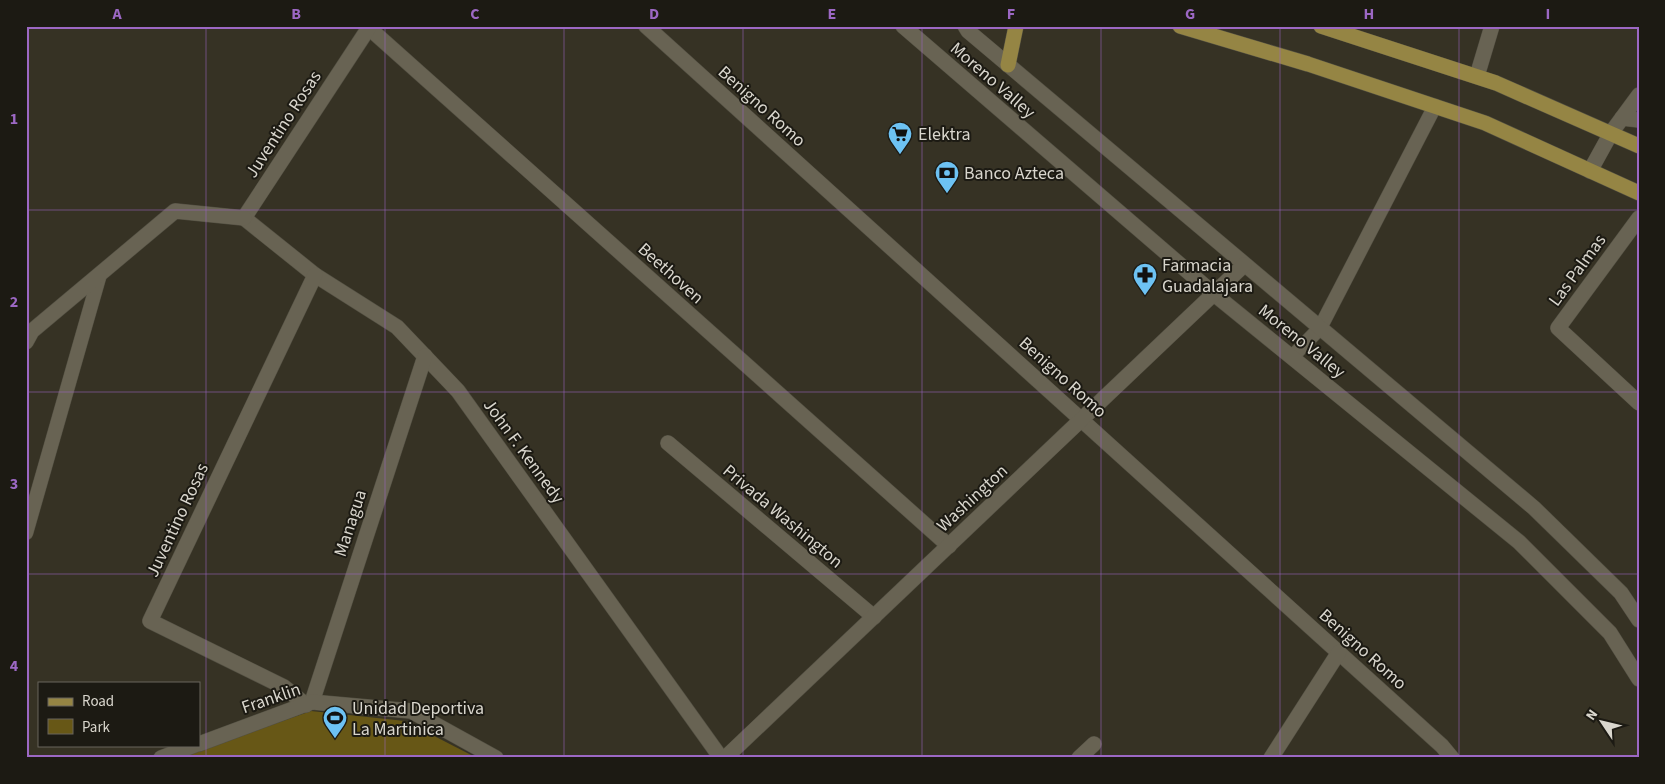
<svg xmlns="http://www.w3.org/2000/svg" width="1665" height="784" font-family="'Source Sans 3',sans-serif">
  <rect width="100%" height="100%" fill="#363224"/>
  <path fill="#675716" d="M311 711 405 721 477 758H177Z"/>
  <g fill="none" stroke-linecap="round" stroke-linejoin="round">
    <defs>
      <g id="lane">
        <path d="M1292 357 1320 328 1435 106"/>
        <path d="M26 533 100 274"/>
      </g>
      <g id="street">
        <path d="M646 26 1442 746 1452 758"/>
        <path d="M369 28 949 546"/>
        <path d="M1477 76 1492 26"/>
        <path d="M1622 118 1639 120"/>
        <path d="M1590 171 1611 133 1639 95"/>
        <path d="M244 218 315 275 397 327 458 391 721 758"/>
        <path d="M244 218 370 26"/>
        <path d="M1639 218 1558 328 1639 403"/>
        <path d="M26 342 32 331 175 211 244 218"/>
        <path d="M668 443 874 617"/>
        <path d="M312 702 425 356"/>
        <path d="M306 705 284 687 150 621 315 275"/>
        <path d="M199 744 312 702 411 711 496 758"/>
        <path d="M161 758 195 745"/>
        <path d="M1079 758 1094 744"/>
        <path d="M1271 758 1339 652"/>
      </g>
      <g id="secondary">
        <path d="M903 26 1214 294 1519 542 1610 633 1639 679"/>
        <path d="M965 26 968 31 1534 508 1621 593 1639 620"/>
        <path d="M725 758 1244 265"/>
      </g>
      <g id="primary">
        <path d="M1180 26 1308 64 1485 123 1639 193"/>
        <path d="M1321 26 1496 83 1639 146"/>
        <path d="M1008 65 1016 26"/>
      </g>
    </defs>
    <use href="#lane" stroke="#524f42" stroke-width="15"/>
    <use href="#street" stroke="#524f42" stroke-width="16"/>
    <use href="#secondary" stroke="#524f42" stroke-width="16"/>
    <use href="#primary" stroke="#524f42" stroke-width="16"/>
    <use href="#lane" stroke="#686353" stroke-width="14"/>
    <use href="#street" stroke="#686353" stroke-width="15"/>
    <use href="#secondary" stroke="#686353" stroke-width="15"/>
    <use href="#primary" stroke="#958544" stroke-width="15"/>
  </g>
  <path fill="none" stroke="#9c68c4" stroke-width="1" stroke-opacity="0.55" d="M206 26V758M385 26V758M564 26V758M743 26V758M922 26V758M1101 26V758M1280 26V758M1459 26V758M26 210H1639M26 392H1639M26 574H1639"/>
  <defs>
    <symbol id="supermarket-pin" viewBox="-11 -11 22 30"><path d="M0 17L-7.5 6A9.5 9.5 0 1 1 7.5 6Z" fill="#6dc2f3" stroke="#1c1a13"/><path d="M-6-5.5h2.5l.6 2H6L4.5 2H-2.5L-4.4-4H-6ZM-1.5 3.2a1.3 1.3 0 1 0 .1 0ZM3 3.2a1.3 1.3 0 1 0 .1 0Z" fill="#111"/></symbol>
    <symbol id="bank-pin" viewBox="-11 -11 22 30"><path d="M0 17L-7.5 6A9.5 9.5 0 1 1 7.5 6Z" fill="#6dc2f3" stroke="#1c1a13"/><path d="M-6-4H6V4H-6ZM0-2.3a2.3 2.3 0 1 0 0 4.6a2.3 2.3 0 1 0 0-4.6Z" fill="#111"/></symbol>
    <symbol id="pharmacy-pin" viewBox="-11 -11 22 30"><path d="M0 17L-7.5 6A9.5 9.5 0 1 1 7.5 6Z" fill="#6dc2f3" stroke="#1c1a13"/><path d="M-2-6h4v4h4v4h-4v4h-4v-4h-4v-4h4Z" fill="#111"/></symbol>
    <symbol id="stadium-pin" viewBox="-11 -11 22 30"><path d="M0 17L-7.5 6A9.5 9.5 0 1 1 7.5 6Z" fill="#6dc2f3" stroke="#1c1a13"/><path d="M0-5a6.5 5 0 1 0 0 10a6.5 5 0 1 0 0-10ZM-3.5-1.8h7v3.6h-7Z" fill="#111"/></symbol>
  </defs>
  <g fill-rule="evenodd">
    <use href="#supermarket-pin" x="886" y="120" width="28" height="38"/>
    <use href="#bank-pin" x="933" y="159" width="28" height="38"/>
    <use href="#pharmacy-pin" x="1131" y="261" width="28" height="38"/>
    <use href="#stadium-pin" x="321" y="704" width="28" height="38"/>
  </g>
  <g text-anchor="middle" stroke-width="4" stroke-linejoin="round" paint-order="stroke">
    <g font-size="18" fill="#d9d6cd" stroke="#1c1a13">
      <text transform="translate(993 80) rotate(41)" y="6">Moreno Valley</text>
      <text transform="translate(762 106) rotate(42)" y="6">Benigno Romo</text>
      <text transform="translate(283 124) rotate(-57)" y="6">Juventino Rosas</text>
      <text transform="translate(1577 270) rotate(-54)" y="6">Las Palmas</text>
      <text transform="translate(671 273) rotate(42)" y="6">Beethoven</text>
      <text transform="translate(1302 341) rotate(39)" y="6">Moreno Valley</text>
      <text transform="translate(1063 377) rotate(42)" y="6">Benigno Romo</text>
      <text transform="translate(524 451) rotate(54)" y="6">John F. Kennedy</text>
      <text transform="translate(972 498) rotate(-43)" y="6">Washington</text>
      <text transform="translate(783 516) rotate(40)" y="6">Privada Washington</text>
      <text transform="translate(177 520) rotate(-65)" y="6">Juventino Rosas</text>
      <text transform="translate(350 523) rotate(-72)" y="6">Managua</text>
      <text transform="translate(1363 649) rotate(42)" y="6">Benigno Romo</text>
      <text transform="translate(271 698) rotate(-19)" y="6">Franklin</text>
    </g>
    <g font-size="18" fill="#d9d6cd" stroke="#1c1a13" text-anchor="start">
      <text x="918" y="140">Elektra</text>
      <text x="964" y="179">Banco Azteca</text>
      <text x="1162" y="271">Farmacia<tspan x="1162" dy="21">Guadalajara</tspan></text>
      <text x="352" y="714">Unidad Deportiva<tspan x="352" dy="21">La Martinica</tspan></text>
    </g>
  </g>
  <rect width="1665" height="784" fill="none" stroke="#1c1a13" stroke-width="55"/>
  <rect x="38" y="682" width="162" height="65" fill="#1c1a13" stroke="#68655d"/>
  <rect x="48" y="698" width="25" height="8" fill="#958544" stroke="#68655d"/>
  <text x="82" y="706" font-size="15" fill="#d9d6cd">Road</text>
  <rect x="48" y="719" width="25" height="15" fill="#675716" stroke="#68655d"/>
  <text x="82" y="732" font-size="15" fill="#d9d6cd">Park</text>
  <g transform="translate(1602 722) rotate(305)" stroke="#1c1a13" stroke-width="4" paint-order="stroke">
  <path d="M0-4L9 19L0 12L-9 19Z" fill="#d9d6cd"/>
  <text y="-8" font-size="14" font-weight="bold" text-anchor="middle" fill="#d9d6cd">N</text>
  </g>
  <rect x="28" y="28" width="1610" height="728" fill="none" stroke="#9c68c4" stroke-width="2"/>
  <g font-size="16" text-anchor="middle" font-weight="bold" fill="#9c68c4">
    <text x="117" y="19">A</text>
    <text x="296" y="19">B</text>
    <text x="475" y="19">C</text>
    <text x="654" y="19">D</text>
    <text x="832" y="19">E</text>
    <text x="1011" y="19">F</text>
    <text x="1190" y="19">G</text>
    <text x="1369" y="19">H</text>
    <text x="1548" y="19">I</text>
    <text x="14" y="124">1</text>
    <text x="14" y="307">2</text>
    <text x="14" y="489">3</text>
    <text x="14" y="671">4</text>
  </g>
</svg>
